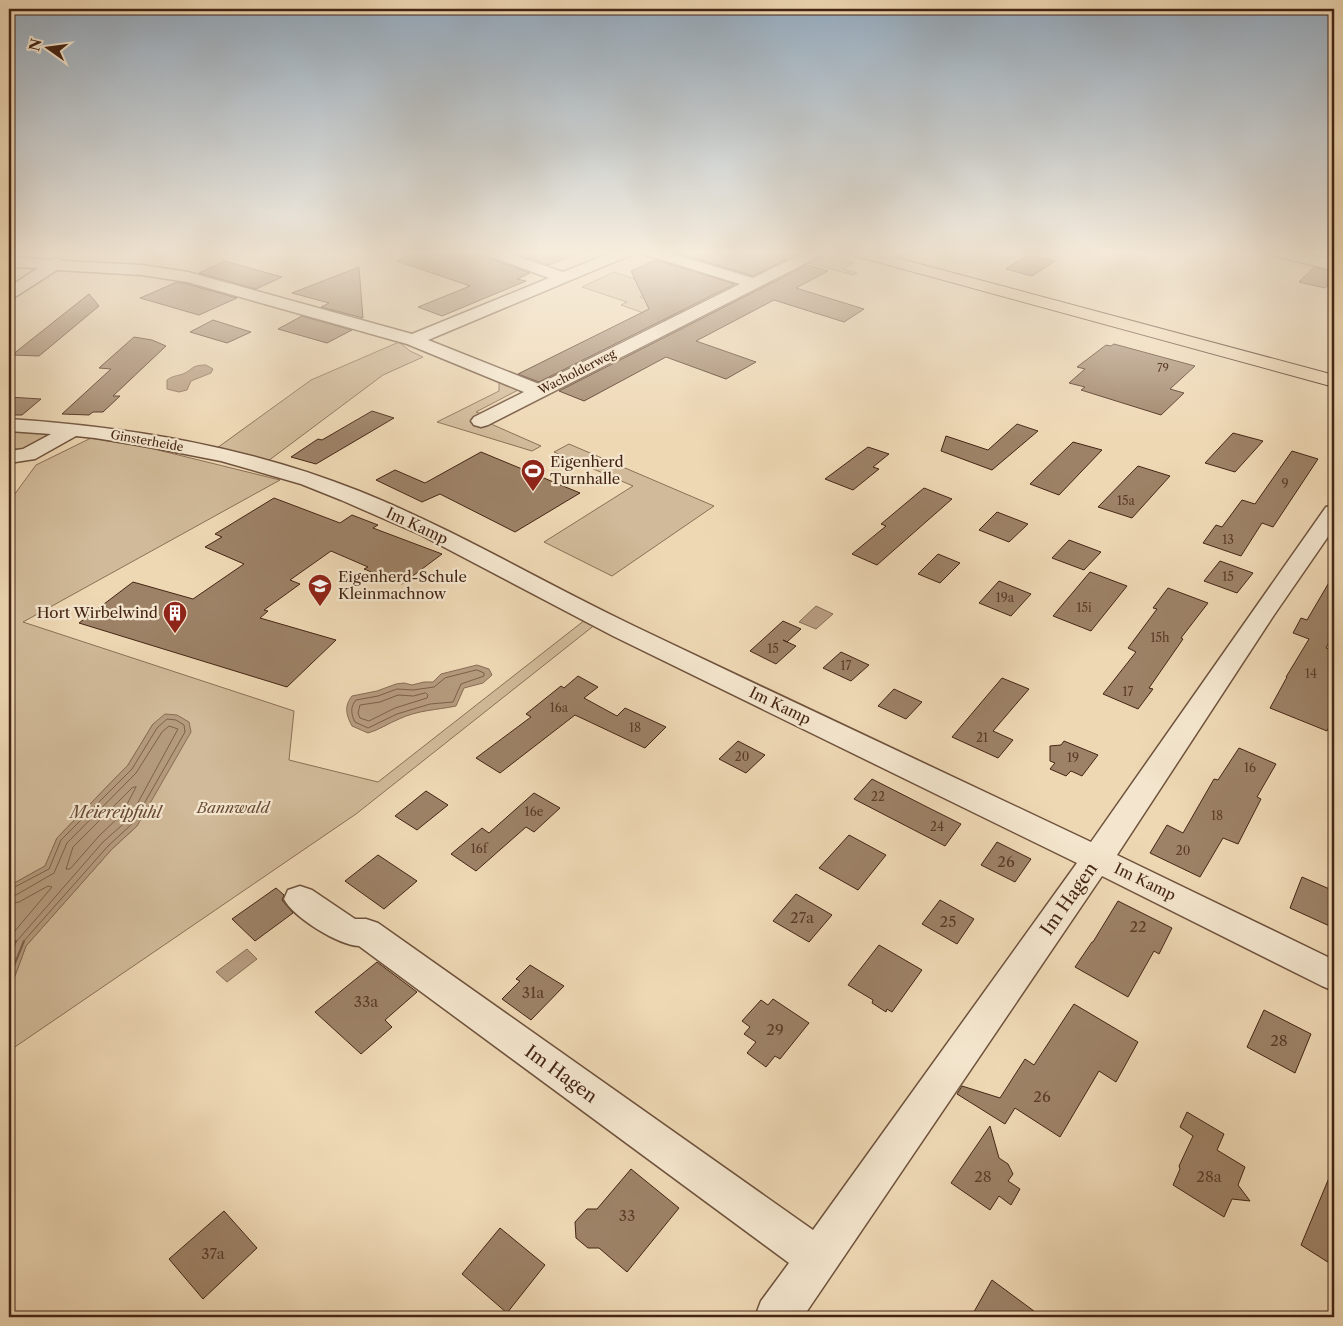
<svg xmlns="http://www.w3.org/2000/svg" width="1343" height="1326" font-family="'Libre Caslon Text',serif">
  <rect width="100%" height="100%" fill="#eed8b4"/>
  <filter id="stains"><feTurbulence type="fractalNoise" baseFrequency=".004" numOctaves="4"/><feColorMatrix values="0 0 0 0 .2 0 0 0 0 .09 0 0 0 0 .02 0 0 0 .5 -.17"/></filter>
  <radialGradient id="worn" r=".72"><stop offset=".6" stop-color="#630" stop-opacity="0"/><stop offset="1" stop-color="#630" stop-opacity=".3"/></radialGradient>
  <g fill="#d1ba99" stroke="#8b7056">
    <path d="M793 251H810L854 263 843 269 857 273 853 275 806 262 814 257Z"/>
    <path d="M614 272 659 287 640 297 687 313 669 322 621 305 627 302 582 287Z"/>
    <path d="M399 342 410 351 423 357 383 375 268 461 217 448 311 380Z"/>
    <path d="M499 381 520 389 476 412 484 415 491 424 541 446 532 451 437 422 499 391Z"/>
    <path d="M9 425 75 429 16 457H9Z"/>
    <path d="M91 438 154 449 280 480 23 622 294 711 289 760 378 782 590 616 601 620 356 814 9 1051V987L12 984 26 946 112 849 137 826 153 724 128 765 57 838 45 866 9 886V502L36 465Z"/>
    <path d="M569 444 714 506 612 576 544 542 633 486 554 452Z"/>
  </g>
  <g fill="#b59b7e" stroke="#886c54">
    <path d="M206 365 213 369 211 373 191 381 187 390 179 392 167 389V380C172 376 177 376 183 374 194 369 191 365 206 365Z"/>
    <path d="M816 606 833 614 816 629 799 622Z"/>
    <path d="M477 665 489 669 492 675 483 683 464 688 456 706C437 710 418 710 399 719 389 723 379 730 368 733L352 726C346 715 344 706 352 696L377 691 396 684 404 683 412 685 424 682H433L441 674Z"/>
    <path d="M165 714 177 715 189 722 191 732 137 826 112 849 26 946 12 984 9 987V886L45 866 57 838 128 765 153 724Z"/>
    <path d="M247 949 257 959 227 982 216 972Z"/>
  </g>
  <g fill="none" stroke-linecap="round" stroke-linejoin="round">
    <g stroke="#7d6049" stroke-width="1">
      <path d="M477 670 484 673V676L461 684 453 702 430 704 397 714 368 728 355 722C351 714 350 707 356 700L378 696 397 689 413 690 434 687 445 678Z"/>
      <path d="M426 693 428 695 427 698 395 708 369 721 360 718 358 713 360 705 380 702 398 695 413 696Z"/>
      <path d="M136 787 122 814 99 836 70 869H66L73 847 132 788Z"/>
      <path d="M9 890 49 869 61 840 132 769 157 728 167 719 176 720 184 725 185 732 133 823 108 846 23 942"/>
      <path d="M9 896 16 895 54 873 67 843 136 773 162 732 169 726 178 729 129 819 103 842 16 942"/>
      <path d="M9 904 19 902 48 886 52 887 9 938"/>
    </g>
    <g stroke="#7d6049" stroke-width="2">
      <path d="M9 960 16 941"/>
      <path d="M9 978 24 941"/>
    </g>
  </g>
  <g fill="#9d8267" stroke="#452514">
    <path d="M425 251H478L482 256 530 273 517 279 526 281 442 316 418 307 470 286 397 261Z"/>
    <path d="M506 251H583L549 265Z"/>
    <path d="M677 251H796L782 258 787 259 753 276 674 252Z"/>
    <path d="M1029 254 1055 261 1032 276 1006 269Z"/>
    <path d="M656 260 735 284 539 382 518 374 649 309 631 271Z"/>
    <path d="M225 261 282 277 256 289 199 273Z"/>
    <path d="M807 265 828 271 796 288 864 309 844 322 774 300 696 341 756 362 726 379 666 357 584 401 559 391Z"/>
    <path d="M359 267 363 318 321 307 329 303 292 293Z"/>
    <path d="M1314 267 1334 272V280L1325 288 1299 282Z"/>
    <path d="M177 282 187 284 237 298 199 315 140 298Z"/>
    <path d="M89 294 99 306 39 356 12 355Z"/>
    <path d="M302 316 352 330 327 343 278 329Z"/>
    <path d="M213 320 251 332 227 343 190 332Z"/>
    <path d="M134 337 152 340 166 346 113 396H120L103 412H93L89 415 62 414 111 369 99 368Z"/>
    <path d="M1114 344 1195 366 1170 389 1184 393 1161 415 1081 390 1085 387 1069 383 1085 369 1077 367 1106 345 1111 346Z"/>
    <path d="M9 397 41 399 22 415H9Z"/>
    <path d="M372 411 394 418 316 464 291 457 318 439 322 440Z"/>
    <path d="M1017 424 1038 431 992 470 941 451 946 436 988 450Z"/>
    <path d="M1233 433 1263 441 1235 472 1205 463Z"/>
    <path d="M1073 442 1102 450 1059 495 1030 484Z"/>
    <path d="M868 447 889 454 873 467 879 469 853 490 825 479Z"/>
    <path d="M1292 451 1318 459 1273 527 1262 523 1241 556 1203 543 1216 525 1222 527 1242 500 1255 504Z"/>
    <path d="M481 452 580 493 515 532 440 494 422 502 376 480 395 470 425 483Z"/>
    <path d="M1138 466 1170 476 1132 518 1098 507Z"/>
    <path d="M924 488 952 499 877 565 852 554 886 526 881 524Z"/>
    <path d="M274 498 340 523 352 515 378 525 373 528 442 554 402 584 364 569 368 567 331 551 290 580 300 584 264 610 268 611 260 618 336 640 287 687 79 623 133 582 193 599 244 564 205 547 222 537 215 534Z"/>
    <path d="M997 512 1028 524 1009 542 979 530Z"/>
    <path d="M1069 540 1101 552 1084 570 1052 558Z"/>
    <path d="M938 554 960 563 940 583 918 574Z"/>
    <path d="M1220 561 1253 573 1237 593 1204 581Z"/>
    <path d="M1090 572 1127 586 1091 631 1053 616Z"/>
    <path d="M1334 574V633L1326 648 1334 651V716L1327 731 1270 708 1287 677H1286L1309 639 1293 633 1301 618 1307 620Z"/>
    <path d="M999 581 1031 594 1011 616 979 603Z"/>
    <path d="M1168 588 1208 603 1181 638 1183 639 1149 688 1153 689 1138 709 1103 694 1136 652 1128 648 1157 609 1153 608Z"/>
    <path d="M783 621 801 629 787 642 783 640 796 646 776 664 750 651Z"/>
    <path d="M841 652 869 665 851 681 823 668Z"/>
    <path d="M578 676 598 687 584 698 617 716 625 708 666 727 645 748 575 715 500 773 476 758 531 717 526 714 561 686 564 688Z"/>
    <path d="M1002 678 1029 689 993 731 1013 740 998 758 952 737Z"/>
    <path d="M894 689 922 702 906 719 878 706Z"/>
    <path d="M738 741 765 755 746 773 719 759Z"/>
    <path d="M1064 741 1098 755 1082 776 1071 771 1066 776 1050 769 1055 763 1050 761V746L1061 745Z"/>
    <path d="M1239 748 1276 764 1257 797 1261 799 1238 844 1223 838 1200 877 1150 853 1167 825 1183 833 1214 779 1218 780Z"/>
    <path d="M872 779 929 808 961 824 945 846 854 799Z"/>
    <path d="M426 791 448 805 417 830 395 816Z"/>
    <path d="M534 793 560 808 534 832 526 827 476 871 451 854 482 828 489 833Z"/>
    <path d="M849 835 886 855 858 890 819 868Z"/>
    <path d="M997 842 1031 859 1015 882 981 865Z"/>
    <path d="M378 855 417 881 384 909 345 881Z"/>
    <path d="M1302 877 1334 891V928L1290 908Z"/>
    <path d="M276 888 284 895 282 900 293 913 255 941 232 919Z"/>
    <path d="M796 894 832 915 809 942 773 921Z"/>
    <path d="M940 900 974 919 957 944 922 924Z"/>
    <path d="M1118 901 1172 928 1159 954 1154 951 1128 997 1075 967 1092 942H1093Z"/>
    <path d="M879 945 922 970 892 1012 887 1009 886 1012 872 1003 873 1000 848 985Z"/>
    <path d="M377 962 417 992 385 1020 392 1027 361 1054 315 1012Z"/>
    <path d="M530 965 564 986 531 1020 502 999 520 981 516 979Z"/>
    <path d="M773 999 809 1023 780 1059 775 1056 766 1067 747 1053 756 1042 744 1034 750 1027 742 1021 761 1000 768 1005Z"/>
    <path d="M1074 1004 1138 1042 1116 1082 1099 1071 1060 1137 1015 1108 1005 1124 957 1094 962 1086 1000 1098 1025 1059 1034 1065Z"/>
    <path d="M1264 1010 1311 1034 1295 1073 1247 1047Z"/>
    <path d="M1187 1112 1224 1134 1217 1150 1245 1167 1238 1185 1250 1201 1232 1199 1224 1217 1173 1185 1180 1169 1179 1166 1193 1136 1180 1127Z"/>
    <path d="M990 1126 999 1158 1008 1164 1013 1174 1008 1181 1020 1189 1011 1205 999 1196 990 1210 951 1183Z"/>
    <path d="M1334 1166V1266L1301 1245Z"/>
    <path d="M631 1169 679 1208 627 1272 599 1248H588L576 1238 575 1222 587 1209H597Z"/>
    <path d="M224 1211 257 1248 203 1299 169 1259Z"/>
    <path d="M500 1228 545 1265 507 1313 462 1274Z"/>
    <path d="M992 1280 1042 1317H971Z"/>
  </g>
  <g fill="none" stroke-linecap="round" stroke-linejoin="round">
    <defs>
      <g id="minor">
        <path d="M480 251H501L563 272 616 251H636L633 254 428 340 539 384 740 284 643 254 641 251H663L753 278 808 251H827L824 254 488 425 481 427 474 425 471 421 474 417 524 392 407 344 187 282 142 275 57 270 15 297 9 299V287L38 268 9 267V257L51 260 57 258 63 261 142 265 188 272 412 334 549 278 483 254Z"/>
        <path d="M886 251H905C899 258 886 264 877 261L874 258Z"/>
        <path d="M1264 251H1291L1334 260V270L1267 254Z"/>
        <path d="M9 419C128 427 247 446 359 491 454 529 542 582 634 626 786 699 939 770 1091 842L1326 507 1334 505V528L1274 615 1117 855 1334 960V991L1322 986 1102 876 803 1317H755L761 1301 789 1263 359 946C338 945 293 917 284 899L288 890 300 886 312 890 355 919H366L378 923 813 1230 1077 863 613 636 421 535 341 500 301 484 221 461 139 445 95 438 76 436 35 459 9 463V451L23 449 51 434 9 431Z"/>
      </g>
      <path id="major" d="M846 251H871L1334 375V387L848 254Z"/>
    </defs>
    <use href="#minor" stroke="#6f523c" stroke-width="3"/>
    <use href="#major" stroke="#452514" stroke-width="2"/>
    <use href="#minor" fill="#f4e6ce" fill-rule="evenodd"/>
    <use href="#major" fill="#eed8b4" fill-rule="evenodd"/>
  </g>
  <linearGradient id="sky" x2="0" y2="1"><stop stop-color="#93aabe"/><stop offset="0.58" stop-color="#f7eddd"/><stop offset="1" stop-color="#f7eddd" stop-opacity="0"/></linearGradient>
  <rect width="1343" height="436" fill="url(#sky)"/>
  <defs>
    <symbol id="stadium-pin" viewBox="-11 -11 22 30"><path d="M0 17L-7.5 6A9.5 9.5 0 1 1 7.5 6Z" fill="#8f2418" stroke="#f4e6ce"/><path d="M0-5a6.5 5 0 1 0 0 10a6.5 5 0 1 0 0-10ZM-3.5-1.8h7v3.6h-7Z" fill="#fff"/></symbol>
    <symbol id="school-pin" viewBox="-11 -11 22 30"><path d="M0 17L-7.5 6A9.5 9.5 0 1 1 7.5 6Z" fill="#8f2418" stroke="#f4e6ce"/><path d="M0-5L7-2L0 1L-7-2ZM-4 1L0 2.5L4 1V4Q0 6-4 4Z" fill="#fff"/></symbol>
    <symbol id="building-pin" viewBox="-11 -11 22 30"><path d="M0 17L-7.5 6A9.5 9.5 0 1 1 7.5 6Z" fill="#8f2418" stroke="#f4e6ce"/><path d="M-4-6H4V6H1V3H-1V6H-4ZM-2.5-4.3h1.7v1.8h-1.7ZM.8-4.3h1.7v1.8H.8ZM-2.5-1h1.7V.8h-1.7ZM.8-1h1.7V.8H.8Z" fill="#fff"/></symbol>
  </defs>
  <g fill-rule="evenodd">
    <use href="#stadium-pin" x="519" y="457" width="28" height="38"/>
    <use href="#school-pin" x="306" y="572" width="28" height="38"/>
    <use href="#building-pin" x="161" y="599" width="28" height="38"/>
  </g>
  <g text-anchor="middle" stroke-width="4.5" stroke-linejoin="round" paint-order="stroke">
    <g font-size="11" fill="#5b3c29">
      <text x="1163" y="372">79</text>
    </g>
    <g font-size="12" fill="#452514" stroke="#f4e6ce">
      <text transform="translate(577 372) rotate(-27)" y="4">Wacholderweg</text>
      <text transform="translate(147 441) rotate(10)" y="4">Ginsterheide</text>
    </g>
    <g font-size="12" fill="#5b3c29">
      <text x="1285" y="488">9</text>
      <text x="1126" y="505">15a</text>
      <text x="1228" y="544">13</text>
      <text x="1228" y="581">15</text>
      <text x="1005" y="602">19a</text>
      <text x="1084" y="612">15i</text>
      <text x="1160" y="642">15h</text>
      <text x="773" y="653">15</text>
      <text x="846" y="670">17</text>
      <text x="1311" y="678">14</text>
      <text x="1128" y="696">17</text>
      <text x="559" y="712">16a</text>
      <text x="635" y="732">18</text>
      <text x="982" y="742">21</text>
      <text x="742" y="761">20</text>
      <text x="1073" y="762">19</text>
      <text x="1250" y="772">16</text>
      <text x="878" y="801">22</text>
      <text x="534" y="816">16e</text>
      <text x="1217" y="820">18</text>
      <text x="937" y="831">24</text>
      <text x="479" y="853">16f</text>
      <text x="1183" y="855">20</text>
    </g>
    <g font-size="15" fill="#452514" stroke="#f4e6ce" text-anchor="start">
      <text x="550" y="467">Eigenherd<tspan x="550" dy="17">Turnhalle</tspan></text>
      <text x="338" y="582">Eigenherd-Schule<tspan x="338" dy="17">Kleinmachnow</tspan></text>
      <text x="158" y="618" text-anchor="end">Hort Wirbelwind</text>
    </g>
    <g font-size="15" fill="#452514" stroke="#f4e6ce">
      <text transform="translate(417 526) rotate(25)" y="5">Im Kamp</text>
      <text transform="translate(780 706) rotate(26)" y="5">Im Kamp</text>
      <text transform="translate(1145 882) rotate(26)" y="5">Im Kamp</text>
    </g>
    <g font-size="15" font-style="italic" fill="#684a35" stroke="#f4e6ce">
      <text x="233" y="813">Bannwald</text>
    </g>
    <g font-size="15" fill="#5b3c29">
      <text x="1006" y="867">26</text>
      <text x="802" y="923">27a</text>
      <text x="948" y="927">25</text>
      <text x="1138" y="932">22</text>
      <text x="533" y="998">31a</text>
      <text x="366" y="1007">33a</text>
      <text x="775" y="1035">29</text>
      <text x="1279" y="1046">28</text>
      <text x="1042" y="1102">26</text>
      <text x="983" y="1182">28</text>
      <text x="1209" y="1182">28a</text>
      <text x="627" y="1221">33</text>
      <text x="213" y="1259">37a</text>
    </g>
    <g font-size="16" font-style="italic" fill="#674834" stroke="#f4e6ce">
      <text x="116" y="818">Meiereipfuhl</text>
    </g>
    <g font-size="18" fill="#452514" stroke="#f4e6ce">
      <text transform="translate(1069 899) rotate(-55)" y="6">Im Hagen</text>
      <text transform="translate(561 1074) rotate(36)" y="6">Im Hagen</text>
    </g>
  </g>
  <rect width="1343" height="1326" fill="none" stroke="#eed8b4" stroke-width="30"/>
  <rect x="10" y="10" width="1323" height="1306" fill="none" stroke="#452514" stroke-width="2.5"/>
  <rect x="15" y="15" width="1313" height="1296" fill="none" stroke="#452514"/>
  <g transform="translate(48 48) rotate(284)" stroke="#f4e6ce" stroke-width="4" paint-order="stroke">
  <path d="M0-4L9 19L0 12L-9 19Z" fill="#452514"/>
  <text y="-8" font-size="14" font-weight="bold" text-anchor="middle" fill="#452514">N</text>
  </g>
  <rect width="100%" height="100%" filter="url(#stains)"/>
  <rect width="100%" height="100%" fill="url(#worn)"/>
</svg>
